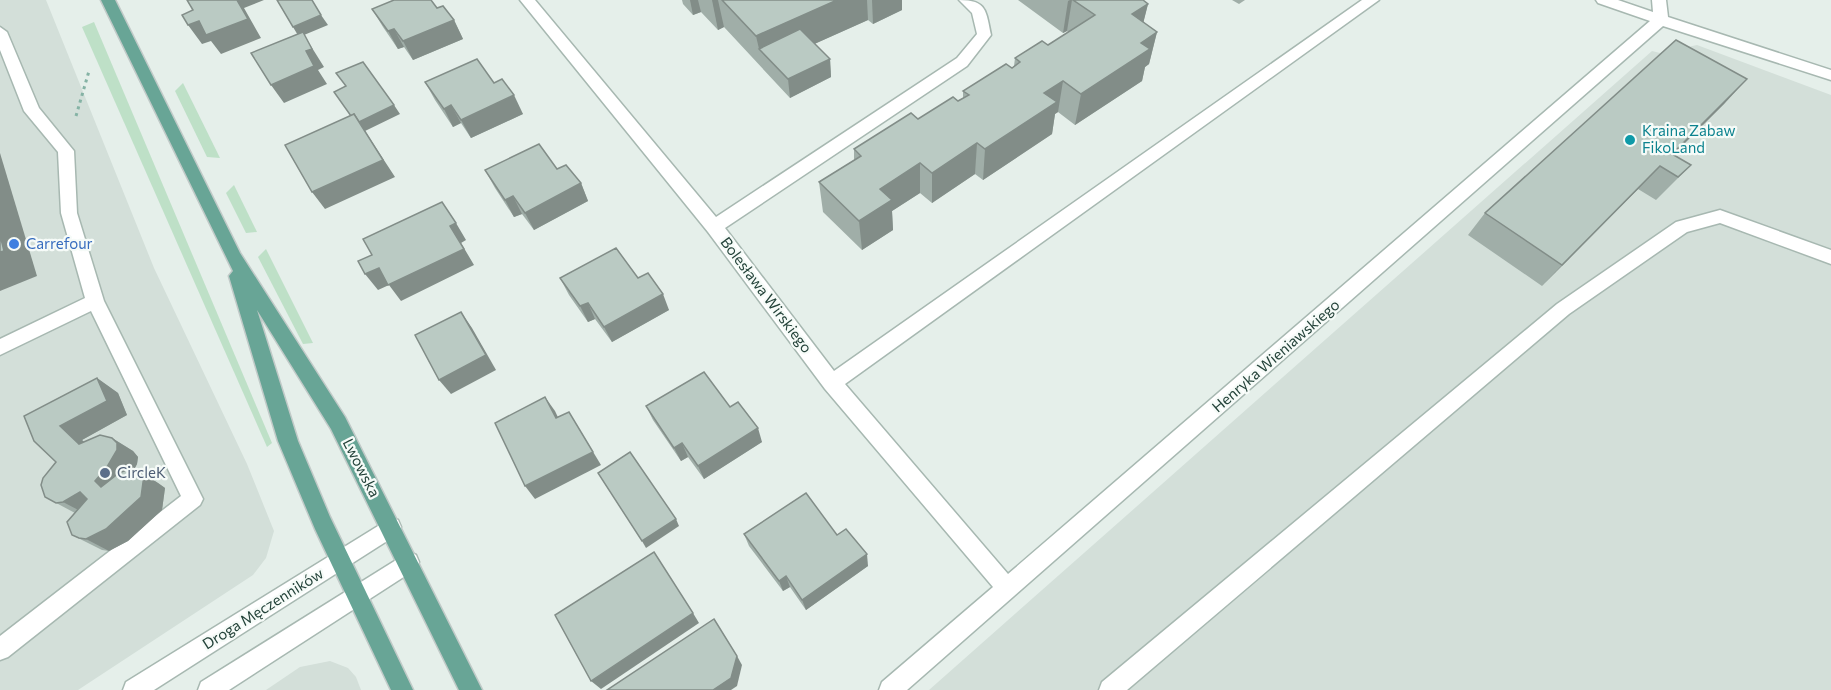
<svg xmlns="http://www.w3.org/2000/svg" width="1831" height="690" font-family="Commissioner,sans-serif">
  <rect width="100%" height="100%" fill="#e5efea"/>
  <g fill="#d3dfd9">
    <path d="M0 0H46L154 268 247 464 274 531 266 558 253 575 78 690H0Z"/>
    <path d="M1697 45 1831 95V690H929L1652 51 1660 53Z"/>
    <path d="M330 661 348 668 356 677 361 690H266L300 667Z"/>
  </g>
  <g fill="#bee0c7">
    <path d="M94 22 272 443 267 447 82 27Z"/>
    <path d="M183 83 220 158 207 157 175 91Z"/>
    <path d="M234 185 257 232 246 233 226 193Z"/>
    <path d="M266 249 313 343 303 344 258 257Z"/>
  </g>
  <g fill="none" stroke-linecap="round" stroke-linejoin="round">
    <defs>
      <g id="minor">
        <path d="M520 0H535L716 217 957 58 977 34 972 13 959 0C987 0 986 11 991 35L967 66 725 228 834 371 1362 0H1379L845 384 1008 574 1650 21 1598 3 1596 0H1618L1653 12 1652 0H1666L1668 17 1831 70V80L1663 26 907 690H879L882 682 993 587 825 389 708 232Z"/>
        <path d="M0 27 7 32 39 108 74 151 77 213 104 301 203 499 200 505 8 657 0 660V636L181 496 91 311 0 355V339L85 298 61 213 58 152 24 111 0 50Z"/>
        <path d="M1720 210 1831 250V264L1720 223 1687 232 1569 314 1127 690H1099L1102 682 1557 304 1676 222Z"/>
        <path d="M391 518 398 520 401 527 398 534 154 690H123L126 682Z"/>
        <path d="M409 552 416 555 419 562 416 569 229 690H198L201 682Z"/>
      </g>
      <path id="major" d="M101 0H115L240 253 345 417 482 690H459L331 429 257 310 298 441 330 517 413 690H391L315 529 278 441 229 276 233 271Z"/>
    </defs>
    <use href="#minor" stroke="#a7b8b1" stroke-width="3"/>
    <use href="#major" stroke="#c1cac8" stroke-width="3"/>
    <path stroke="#85b3a5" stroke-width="3" stroke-dasharray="3 4" stroke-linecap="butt" d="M76 116 89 71"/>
    <use href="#minor" fill="#fff" fill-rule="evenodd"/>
    <use href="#major" fill="#68a596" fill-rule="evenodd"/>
  </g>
  <g fill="#a0aea8">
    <path d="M682 0H902V10L873 24 868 20 814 44 830 59 831 77 790 98 724 27 718 30 701 12 693 15 683 4Z"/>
    <path d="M1018 0H1143L1148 4 1143 23 1157 32 1149 64 1145 67 1142 81 1075 125 1058 112 1055 114 1052 134 983 180 975 174 932 203 920 193 892 211 893 230 862 250 823 212 819 182 854 160V149L958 101 963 98V91L1012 68 1014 66 1015 58 1048 45 1068 32 1067 31 1063 33Z"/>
    <path d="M1232 0H1245L1239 4Z"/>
    <path d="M437 8 454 20 463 39 413 60 404 47 398 49 383 27 372 9Z"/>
    <path d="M425 82 494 83 523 114 471 138 461 123 453 127 435 100Z"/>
    <path d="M1725 103 1673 154 1691 165 1656 200 1638 189 1542 286 1468 235 1485 213Z"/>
    <path d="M557 169 581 183 588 201 534 230 522 214 514 217 495 188 485 170Z"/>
    <path d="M560 278H638L669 310 612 342 595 319 588 322 569 295Z"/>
    <path d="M97 378 118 393 127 415 82 440 84 442 112 438 133 451 138 457 137 464 134 469 158 483 165 488 162 510 128 541 109 551 102 550 72 535 75 513 45 497 56 462Z"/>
    <path d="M646 406 730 407 762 442 704 479 688 457 681 461 653 420Z"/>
    <path d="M744 534 837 535 868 566 806 610 790 587 783 591 749 546Z"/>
  </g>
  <g fill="#828d88">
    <path d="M237 0H264L244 8 261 38 221 54 211 41 202 44 188 25Z"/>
    <path d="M690 0H698L701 12 693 15Z"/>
    <path d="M712 0H718L724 27 718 30Z"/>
    <path d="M837 0H867L868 20 772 63 759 49 756 36Z"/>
    <path d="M872 0H902V10L873 24Z"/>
    <path d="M1070 0H1072L1067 31 1063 33 1068 1Z"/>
    <path d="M1148 4 1140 36 1132 14Z"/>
    <path d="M321 15 328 25 304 35 324 67 318 70 327 84 284 103 271 85 306 51 299 37 293 27Z"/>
    <path d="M454 20 463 39 413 60 403 41Z"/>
    <path d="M394 29 404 47 398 49 388 31Z"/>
    <path d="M1157 32 1149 64 1145 67 1142 81 1075 125 1081 94 1141 43Z"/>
    <path d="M830 59 831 77 790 98 788 79Z"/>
    <path d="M1747 79 1725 103 1661 167 1672 154Z"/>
    <path d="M1063 81 1058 112 1055 114 1052 134 983 180 985 149 1044 93Z"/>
    <path d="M514 95 523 114 471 138 461 120Z"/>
    <path d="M394 105 400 114 365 131 395 177 325 209 312 192 356 123Z"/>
    <path d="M451 105 461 123 453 127 444 109Z"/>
    <path d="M977 143 975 174 932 203V173Z"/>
    <path d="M0 153 37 276 0 291Z"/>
    <path d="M920 163V193L892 211 893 230 862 250 859 221 880 189Z"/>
    <path d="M1660 166 1638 189 1542 286 1562 265Z"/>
    <path d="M581 183 588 201 534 230 525 213Z"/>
    <path d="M513 196 522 214 514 217 505 200Z"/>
    <path d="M456 223 466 240 461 243 474 265 401 301 389 285 378 290 365 274 379 268Z"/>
    <path d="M663 294 669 310 612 342 604 327Z"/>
    <path d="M588 303 595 319 588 322 580 306Z"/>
    <path d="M461 312 472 328 496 370 451 394 439 380Z"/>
    <path d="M97 378 118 393 127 415 82 440 101 458 79 444 60 426Z"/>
    <path d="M545 397 555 411 565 432 556 418Z"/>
    <path d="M569 412 601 465 535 499 525 486Z"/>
    <path d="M758 428 762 442 704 479 698 466Z"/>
    <path d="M112 438 133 451 138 457 137 464 129 480 101 487 95 481Z"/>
    <path d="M682 443 688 457 681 461 674 448Z"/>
    <path d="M138 470 158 483 165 488 162 510 128 541 109 551 86 539Z"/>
    <path d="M80 492 102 505 86 514 63 502Z"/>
    <path d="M676 519 679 526 646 548 642 541Z"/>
    <path d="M867 554 868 566 806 610 802 600Z"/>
    <path d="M786 576 790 587 783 591 779 581Z"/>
    <path d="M693 613 699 623 601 689 591 681Z"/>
    <path d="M737 656 742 665 737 686 731 690H713Z"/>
  </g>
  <g fill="#bacac3" stroke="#828d88" stroke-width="1.5">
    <path d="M187 0H237L248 19 206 35 199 21 188 25 182 15 193 10Z"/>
    <path d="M277 0H312L321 15 293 27Z"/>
    <path d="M394 0H431L437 8 443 6 454 20 403 41 394 29 388 31 372 9Z"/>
    <path d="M722 0H837L756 36Z"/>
    <path d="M1073 0H1143L1148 4 1132 14 1157 32 1141 43 1150 49 1081 94 1063 81 1044 93 1057 102 985 149 977 143 932 173 920 163 880 189 892 200 859 221 819 182 861 156 854 149 911 113 918 119 953 97 958 101 969 95 963 91 1006 64 1012 68 1020 62 1015 58 1042 41 1048 45 1095 15Z"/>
    <path d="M800 29 830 59 788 79 759 49Z"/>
    <path d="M303 32 312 49 306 51 314 66 271 85 251 53Z"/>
    <path d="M1676 40 1747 79 1672 154 1691 165 1678 177 1660 166 1562 265 1485 213Z"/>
    <path d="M477 59 494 83 502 79 514 95 461 120 451 105 444 109 425 82Z"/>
    <path d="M363 62 394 105 359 122 354 114 351 116 334 92 346 86 336 73Z"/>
    <path d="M354 114 383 160 312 192 285 145Z"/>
    <path d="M539 144 557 169 566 165 581 183 525 213 513 196 505 200 485 170Z"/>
    <path d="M442 202 456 223 450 226 464 249 388 285 379 268 365 274 358 261 372 255 363 239Z"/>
    <path d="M0 235 4 251 0 252Z"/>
    <path d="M616 248 638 278 648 273 663 294 604 327 588 303 580 306 560 278Z"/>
    <path d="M461 312 486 355 439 380 415 335Z"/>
    <path d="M704 372 730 407 738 402 758 428 698 466 682 443 674 448 646 406Z"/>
    <path d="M97 378 107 401 60 426 79 444 100 435 112 438 117 443V450L107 467 95 481 101 487 119 473 129 469 138 470 144 475 141 497 106 529 86 539 79 538 72 535 67 522 87 499 80 492 63 502 56 503 45 497 41 485 43 478 56 462 34 441 24 416Z"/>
    <path d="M545 397 556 418 569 412 593 452 525 486 495 423Z"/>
    <path d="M630 452 676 519 642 541 598 473Z"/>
    <path d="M806 493 837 535 846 529 867 554 802 600 786 576 779 581 744 534Z"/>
    <path d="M654 552 693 613 591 681 555 615Z"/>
    <path d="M714 619 737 656 731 678 713 690H607Z"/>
  </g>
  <circle fill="#0f9aa8" stroke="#f6fbf8" stroke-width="2" cx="1630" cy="140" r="6"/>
  <circle fill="#3f7fe0" stroke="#f6fbf8" stroke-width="2" cx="14" cy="244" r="6"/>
  <circle fill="#5c6f8a" stroke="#f6fbf8" stroke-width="2" cx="105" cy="473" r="6"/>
  <g text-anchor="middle" stroke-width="4.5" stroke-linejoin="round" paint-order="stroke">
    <g font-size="15" fill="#0d838f" stroke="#f6fbf8" text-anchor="start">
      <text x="1642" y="136">Kraina Zabaw<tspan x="1642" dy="17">FikoLand</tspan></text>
    </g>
    <g font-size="15" fill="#366cbe" stroke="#f6fbf8" text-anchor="start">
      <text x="26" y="249">Carrefour</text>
    </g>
    <g font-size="15" fill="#234239" stroke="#f6fbf8">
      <text transform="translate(766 295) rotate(53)" y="5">Bolesława Wirskiego</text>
      <text transform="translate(1276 356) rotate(-41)" y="5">Henryka Wieniawskiego</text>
      <text transform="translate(361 468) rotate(63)" y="5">Lwowska</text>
      <text transform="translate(263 609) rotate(-32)" y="5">Droga Męczenników</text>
    </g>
    <g font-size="15" fill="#4e5e75" stroke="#f6fbf8" text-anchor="start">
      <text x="117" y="478">CircleK</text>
    </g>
  </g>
</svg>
